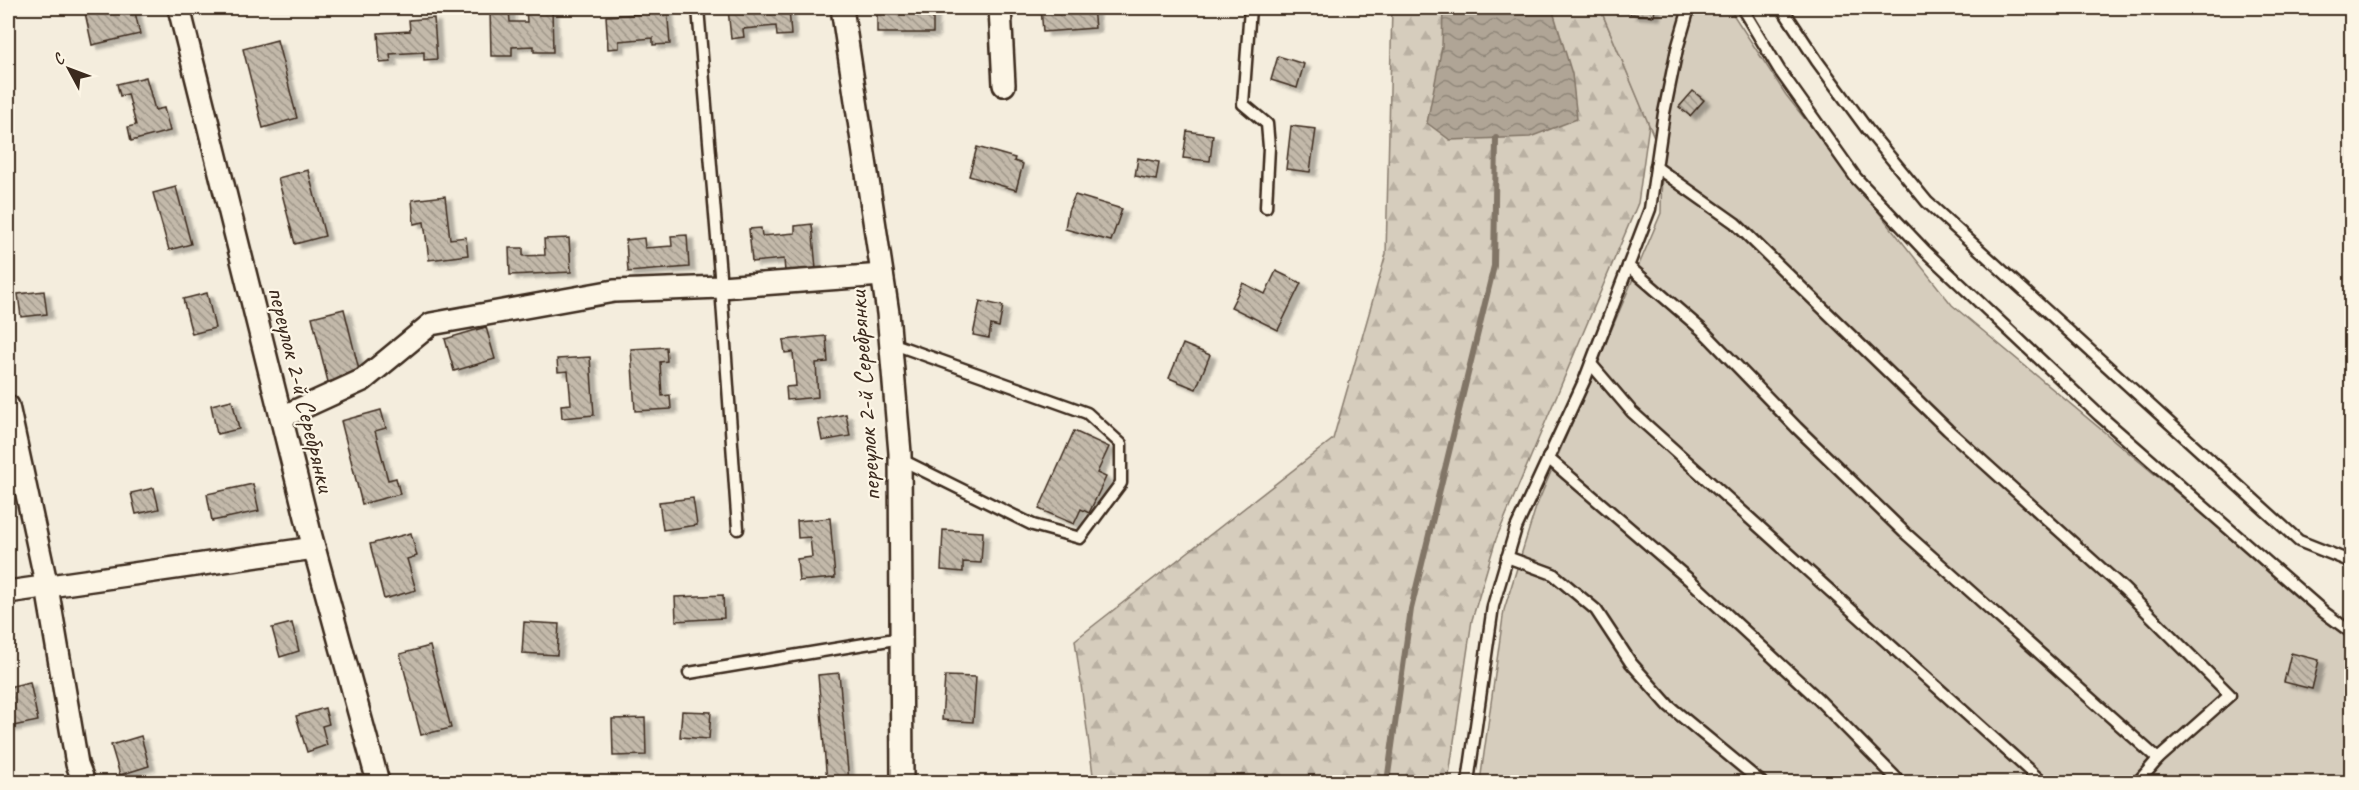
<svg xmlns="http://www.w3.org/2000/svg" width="2359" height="790" font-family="Caveat,sans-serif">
  <defs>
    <pattern id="forest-firs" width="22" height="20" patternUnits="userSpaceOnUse" patternTransform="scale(1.5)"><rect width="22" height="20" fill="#d6cdbd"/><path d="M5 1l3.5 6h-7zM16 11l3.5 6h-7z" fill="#b9b0a2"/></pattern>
    <pattern id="water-waves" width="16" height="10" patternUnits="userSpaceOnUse" patternTransform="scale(1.5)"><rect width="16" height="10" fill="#b0a596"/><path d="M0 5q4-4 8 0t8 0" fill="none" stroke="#90877a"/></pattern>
    <pattern id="building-back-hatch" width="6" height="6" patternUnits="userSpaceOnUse" patternTransform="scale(1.5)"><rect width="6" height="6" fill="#c3b9aa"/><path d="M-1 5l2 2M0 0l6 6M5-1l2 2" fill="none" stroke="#a0978a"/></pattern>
    <filter id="shadow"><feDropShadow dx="6" dy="4" stdDeviation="1.5" flood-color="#0004"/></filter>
  </defs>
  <rect width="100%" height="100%" fill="#f4eddd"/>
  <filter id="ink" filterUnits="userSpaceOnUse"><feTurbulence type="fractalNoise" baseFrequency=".0167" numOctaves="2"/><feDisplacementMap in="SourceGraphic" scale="12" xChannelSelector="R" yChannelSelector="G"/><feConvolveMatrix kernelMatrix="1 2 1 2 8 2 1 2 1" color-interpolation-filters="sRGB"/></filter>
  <g filter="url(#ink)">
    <path fill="url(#forest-firs)" stroke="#887c6e" stroke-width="1.5" d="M1392 8H1600L1649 124 1638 203 1496 539 1472 620 1448 782H1094L1075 640 1333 439 1386 254Z"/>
    <path fill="#d6cdbd" stroke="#887c6e" stroke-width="1.5" d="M1600 8H1729L1786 95 1952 305 2351 638V782H1480L1504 610 1536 507 1661 213 1662 156Z"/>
    <path fill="url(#water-waves)" stroke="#817466" stroke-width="1.5" d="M1443 8H1552L1572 74 1577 119 1530 137 1450 140 1427 123 1442 47Z"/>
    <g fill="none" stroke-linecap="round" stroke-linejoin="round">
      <path stroke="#817466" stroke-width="6" d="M1387 782 1411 609 1494 266 1496 138"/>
    </g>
    <g fill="url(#building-back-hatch)" stroke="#3b2a1e" stroke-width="1.5" filter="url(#shadow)">
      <path d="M84 8H134L140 34 92 45Z"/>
      <path d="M552 8 553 52H534V46L512 47V56H491L490 9H509L510 22H527L526 9Z"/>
      <path d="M640 8H667L670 44 653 45V38L619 41V48L608 49 606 16 640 14Z"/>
      <path d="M740 8H789L791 35 777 36 776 26 743 29 744 37 731 39 728 9Z"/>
      <rect x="877" y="8" width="56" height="25"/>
      <path d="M1041 8H1093L1095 28 1043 32Z"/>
      <path d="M1631 8H1655L1654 16 1630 14Z"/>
      <path d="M434 18 437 59 424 60V52L390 54 391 62 380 63 378 33 410 31 409 20Z"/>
      <path d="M277 40 297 118 263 128 243 49Z"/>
      <path d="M1278 56 1304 64 1297 88 1271 80Z"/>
      <path d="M146 77 155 110 164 108 170 131 131 141 128 127 136 125 128 94 120 96 117 84Z"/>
      <path d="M1693 91 1704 100 1690 116 1679 107Z"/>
      <path d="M1291 126 1316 129 1310 172 1286 169Z"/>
      <path d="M1187 131 1213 135 1210 161 1183 158Z"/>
      <path d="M977 147 1015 158 1014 161 1023 164 1016 190 969 176Z"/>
      <path d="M1138 158 1159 162 1156 180 1135 176Z"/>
      <path d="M308 170 325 236 295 244 278 178Z"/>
      <path d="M176 187 191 244 169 250 153 193Z"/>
      <path d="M1075 195 1122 209 1111 241 1065 229 1068 211Z"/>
      <path d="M445 196 450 239 466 237 468 255 429 260 424 222 414 224 412 200Z"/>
      <path d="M812 224 816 269 785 272 784 259 752 262 749 229 761 228 762 236 795 233V226Z"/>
      <path d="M687 235 689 267 628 272 626 240 644 238 645 248 672 246 671 236Z"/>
      <path d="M569 238 571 272 510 275 509 248H523V256L545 255 544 239Z"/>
      <path d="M1276 271 1301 283 1278 330 1231 307 1243 283 1265 294Z"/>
      <path d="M44 291 47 314 21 317 18 294Z"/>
      <path d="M207 293 215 328 192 334 183 299Z"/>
      <path d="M980 301 1003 306 999 327 991 325 989 338 973 335Z"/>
      <path d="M344 309 360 374 328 382 312 317Z"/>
      <path d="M486 327 495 359 454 371 445 339Z"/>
      <path d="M826 336 828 362 816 363 818 397 787 400 786 387 796 386 793 352 785 353 783 340Z"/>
      <path d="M1183 344 1210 355 1196 389 1169 378Z"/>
      <path d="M666 347 667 361 660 362 662 396 670 395 671 409 635 411 631 349Z"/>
      <path d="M590 357 594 415 562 418 561 405 571 404 568 371 558 372 557 359Z"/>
      <path d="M232 400 239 429 217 434 211 405Z"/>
      <path d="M381 410 386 428 375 431 388 480 396 478 400 494 362 504 341 421Z"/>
      <path d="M846 414 850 436 822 441 818 420Z"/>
      <path d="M1074 431 1109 447 1097 473 1106 477 1089 513 1081 509 1074 524 1039 509Z"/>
      <path d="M253 484 259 511 212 521 207 494Z"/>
      <path d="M154 488 159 509 136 514 131 493Z"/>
      <path d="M693 498 697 525 663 530 659 502Z"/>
      <path d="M830 518 835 578 799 581 797 559 812 557 810 537 798 538 797 521Z"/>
      <path d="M943 530 983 532 981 563 963 562V572L941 570Z"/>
      <path d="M411 533 417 556 407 559 416 590 384 599 370 544Z"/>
      <path d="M723 595 724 618 676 621 675 597Z"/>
      <path d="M524 622 559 624 557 655 522 653Z"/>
      <path d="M292 623 299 651 280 657 272 628Z"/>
      <path d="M430 646 451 728 421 735 400 654Z"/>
      <path d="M2291 653 2319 660 2312 689 2284 682Z"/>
      <path d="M839 673 849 782H827L818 675Z"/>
      <path d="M945 676 976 677 973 722 942 720Z"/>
      <path d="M30 682 38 721 8 727V687Z"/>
      <path d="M325 708 329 724 322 726 327 745 307 752 296 716Z"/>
      <path d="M682 711 711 712 709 739 680 737Z"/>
      <path d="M645 718 646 755 613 756 612 719Z"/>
      <path d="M141 736 149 766 120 775 111 745Z"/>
    </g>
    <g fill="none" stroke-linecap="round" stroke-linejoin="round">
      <defs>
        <g id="lane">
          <path d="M698 8 721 287 738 529"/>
          <path d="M1250 8 1243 104 1267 124 1269 147 1266 207"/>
          <path d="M1742 8 1780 71 1856 178 1925 251 2099 415 2325 613 2352 633"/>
          <path d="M1782 8 1817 61 1867 129 1927 202 2299 541 2352 562"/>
          <path d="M1628 266 1702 330 1797 428 1904 532 2158 759 2230 695 2124 589 1948 430 1735 223 1656 167"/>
          <path d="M891 343 1087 413 1121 444V483L1080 538 1033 525 900 459"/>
          <path d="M1591 364 1632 412 2042 782"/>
          <path d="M1548 458 1693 583 1819 700 1900 782"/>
          <path d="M1507 557 1553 574 1596 610 1631 663 1669 706 1761 782"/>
          <path d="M689 673 901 638"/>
          <path d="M1468 782 1493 606 1516 528 1585 379 1650 209 1664 113 1677 49 1689 8"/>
          <path d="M2138 782 2158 759"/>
        </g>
        <g id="street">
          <path d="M179 8 310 533 378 782"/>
          <path d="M842 8 888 313 900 453 902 782"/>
          <path d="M1000 8 1004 85"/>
          <path d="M8 406 47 587 77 764 84 782"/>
          <path d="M282 417 363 380 431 324 614 291 721 287 882 275"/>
          <path d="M8 592 314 548"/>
        </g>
      </defs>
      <use href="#lane" stroke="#3b2a1e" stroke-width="15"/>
      <use href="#street" stroke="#3b2a1e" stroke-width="26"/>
      <use href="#lane" stroke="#fcf5e5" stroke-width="10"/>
      <use href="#street" stroke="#fcf5e5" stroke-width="21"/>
    </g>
  </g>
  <g text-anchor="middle" stroke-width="4.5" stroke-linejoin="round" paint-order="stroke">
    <g font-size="26" fill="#3b2a1e" stroke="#fcf5e5">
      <text transform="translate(302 389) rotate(76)" y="9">переулок 2-й Серебрянки</text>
      <text transform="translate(864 396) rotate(-94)" y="9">переулок 2-й Серебрянки</text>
    </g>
  </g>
  <rect width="2359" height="790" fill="none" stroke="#fcf5e5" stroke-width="30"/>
  <rect x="15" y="15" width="2329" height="760" fill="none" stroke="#3b2a1e" stroke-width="2" filter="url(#ink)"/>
  <g transform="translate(69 69) rotate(311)" stroke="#fcf5e5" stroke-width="4.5" paint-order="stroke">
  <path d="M0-4.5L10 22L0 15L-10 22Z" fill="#3b2a1e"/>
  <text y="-9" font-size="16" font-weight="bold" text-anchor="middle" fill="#3b2a1e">С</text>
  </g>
</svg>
